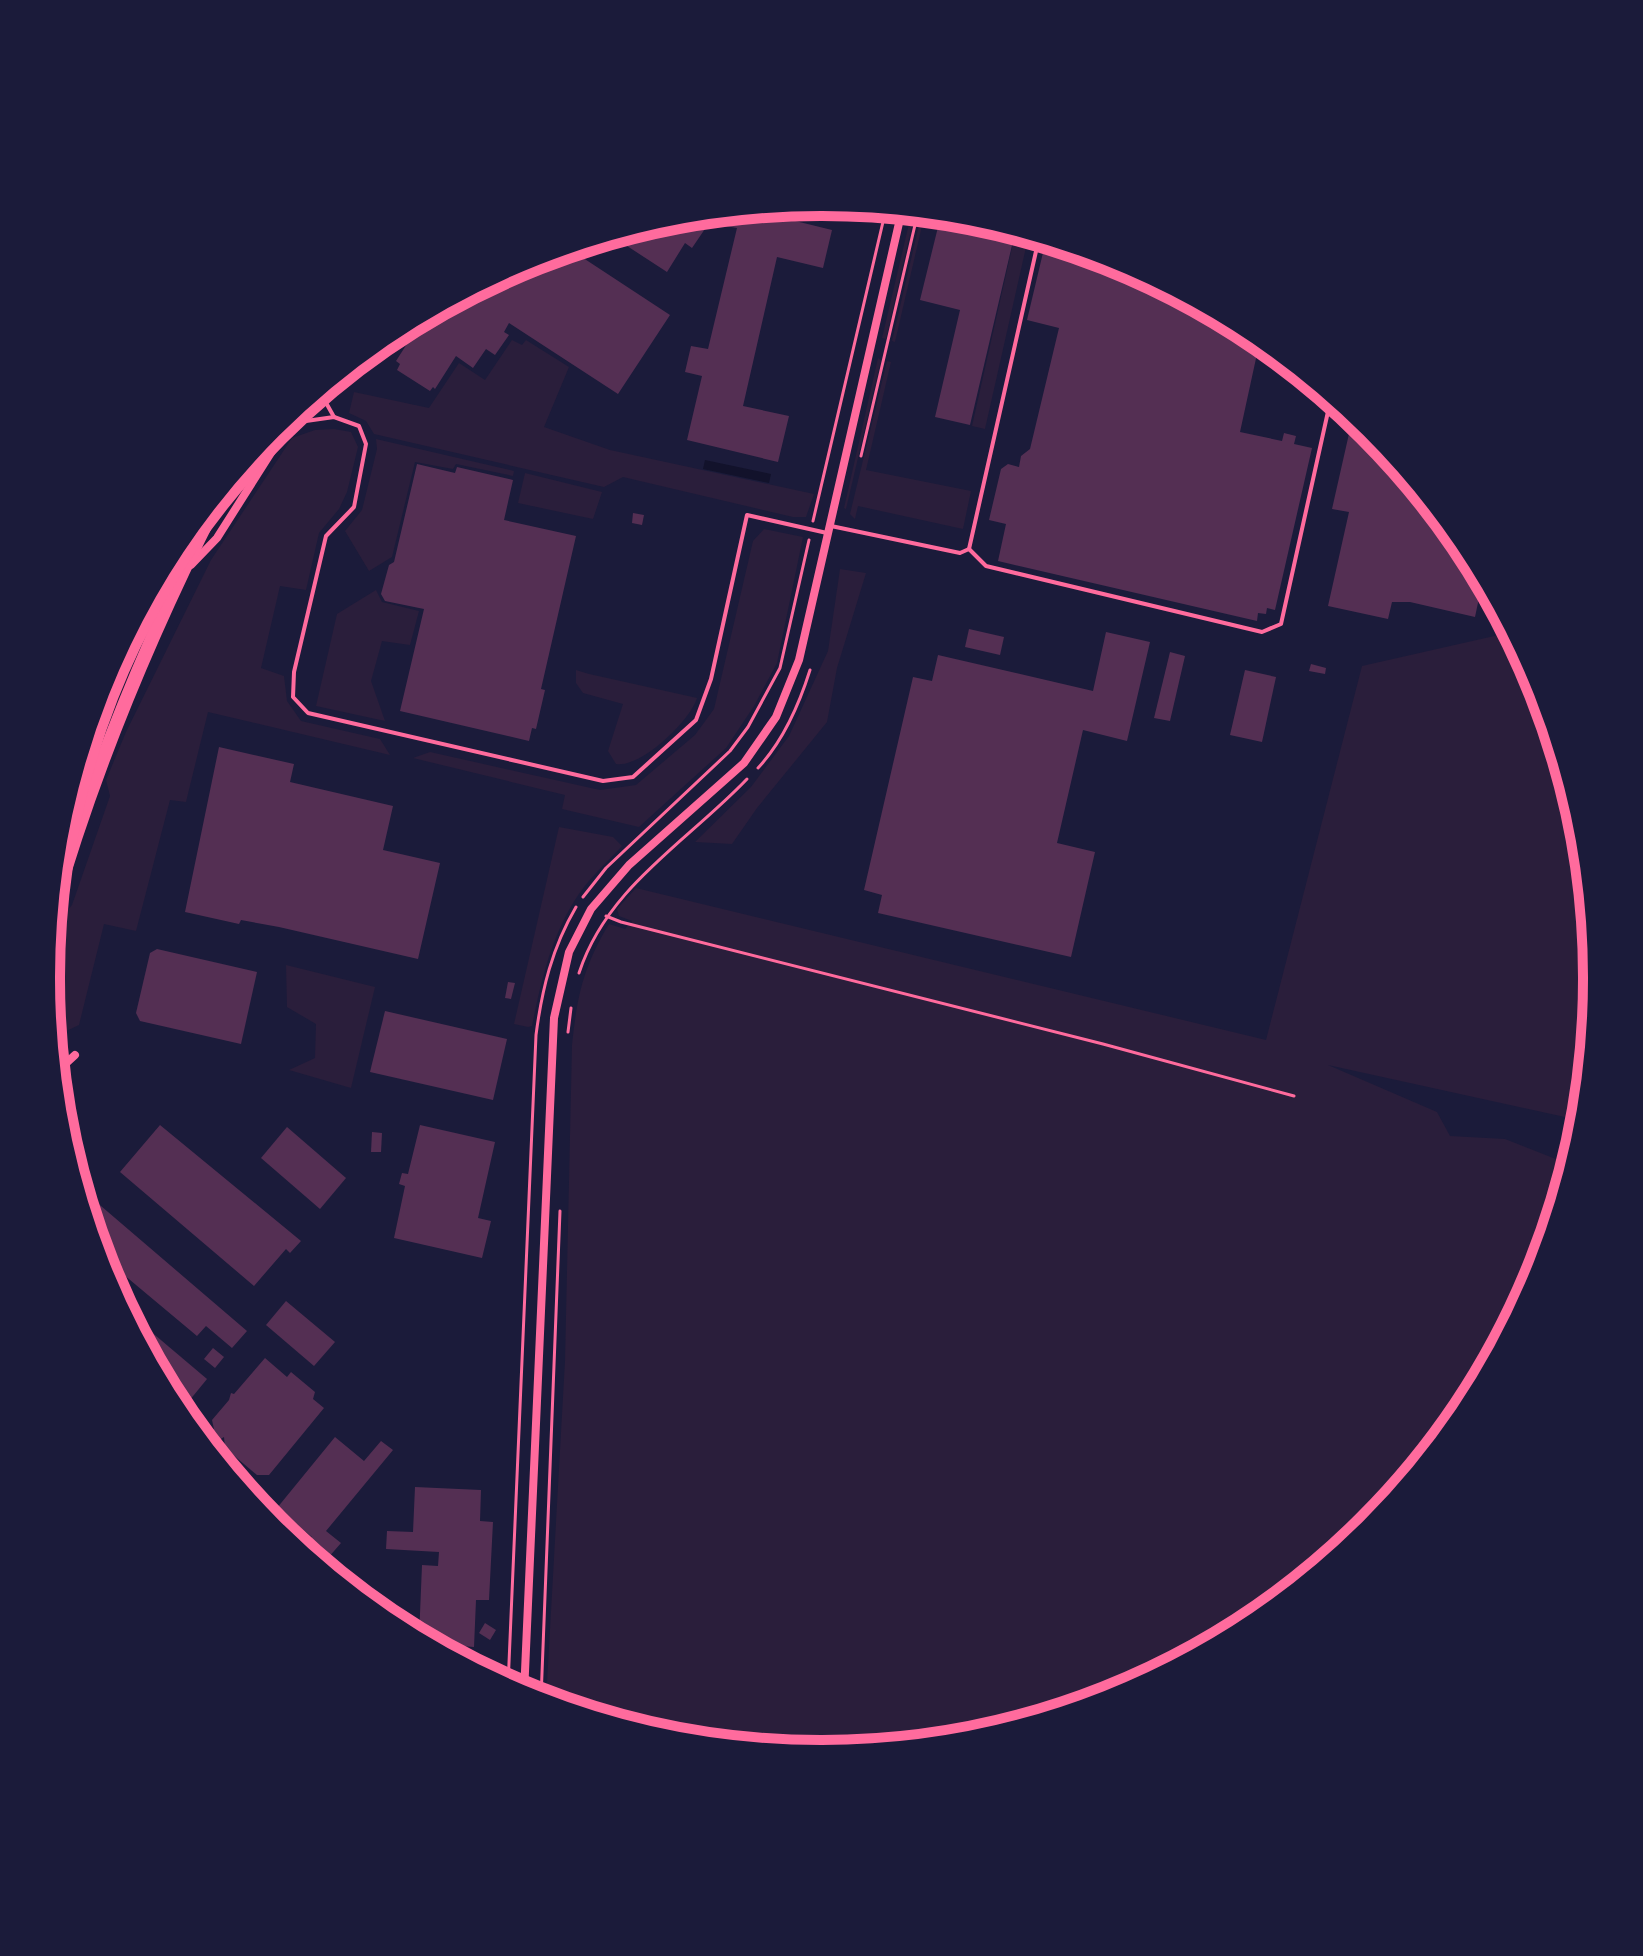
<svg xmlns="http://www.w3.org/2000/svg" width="1643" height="1956" font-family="Lora,serif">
  <rect width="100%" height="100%" fill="#1b1b3a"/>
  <g fill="#2a1e3b">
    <path d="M912 211 915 212 886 339 882 338Z"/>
    <path d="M922 212 925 213 895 342 892 341Z"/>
    <path d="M1016 230 1029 234 985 429 972 426Z"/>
    <path d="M512 340 522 345 526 340 569 367 544 427 610 450 814 494 806 517H793L623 477 604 487 374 434 366 421 349 413 354 392 429 408 459 363 485 380Z"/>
    <path d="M878 358 881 360 846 509 844 508Z"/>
    <path d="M887 361 891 362 866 470 971 491 963 529 858 506 855 519 850 514Z"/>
    <path d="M334 429 351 432 358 447 347 492 339 509 319 533 306 590 280 586 261 668 284 676 287 701 301 721 380 739 390 755 208 712 186 802 170 800 136 931 104 924 79 1025 60 1034 52 1041 47 983 64 915 72 905 110 796 106 780 126 732 211 560 292 438 315 430Z"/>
    <path d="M376 439 514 471 513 476 456 464 453 469 415 462 392 557 369 571 345 531 362 510 377 449Z"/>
    <path d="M525 473 602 492 593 519 518 503Z"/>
    <path d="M764 529 803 537 777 663 754 706 726 748 639 827 562 809 565 795 413 758 430 752 600 790 636 785 695 735 714 709 753 541Z"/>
    <path d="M840 569 866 573 837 668 827 722 757 808 732 844 695 842 751 787 789 736 828 651Z"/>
    <path d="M376 590 382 602 419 611 410 645 382 641 371 681 385 721 316 706 337 614Z"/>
    <path d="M1512 632 1538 682 1582 827 1597 978 1583 1121 1328 1065 1437 1112 1450 1136 1505 1139 1571 1165 1538 1275 1466 1409 1370 1527 1252 1623 1118 1695 972 1739 821 1753 670 1739 546 1701 565 1361 572 1045C577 997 583 967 609 924L625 929 632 921 619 916 617 909 636 888 1266 1040 1362 666Z"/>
    <path d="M576 670 589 674 697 698C690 721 641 768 616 764L608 751 623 704 583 693 576 683Z"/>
    <path d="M559 827 613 837 622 846C609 860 595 873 584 887 553 928 542 977 532 1026L528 1027 514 1024Z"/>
    <path d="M286 965 375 987 351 1088 289 1070 315 1058 316 1024 287 1007Z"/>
  </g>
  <path fill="#12122b" d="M705 460 771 474 769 483 703 469Z"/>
  <g fill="#542f53">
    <path d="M773 207 771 215 832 230 823 268 777 257 743 406 789 416 778 462 687 440 702 376 685 372 691 346 708 349 737 228 709 223 692 248 685 243 667 272 624 244 633 229 671 217Z"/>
    <path d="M984 221 1015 230 1014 233 1009 232 1007 239 1013 241 970 425 935 417 960 310 920 300 939 223 959 228 963 225 965 233 974 235 980 230 988 235 989 229 982 227Z"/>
    <path d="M1046 240 1119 262 1187 298 1186 303 1203 307 1260 340 1240 432 1282 441 1284 433 1296 436 1294 444 1312 448 1275 610 1267 608 1266 614 1258 613 1257 621 998 561 1006 524 989 520 1001 469 1008 464 1019 467 1021 456 1030 449 1059 328 1027 320Z"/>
    <path d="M568 248 670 315 618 394 509 323 504 332 509 335 495 355 486 349 473 368 456 356 435 389 433 387 430 391 397 370 400 364 396 361 426 314 430 312 433 314 443 305 450 309 457 298 481 285 484 287 488 281 501 290 506 289 517 273 511 269 525 261Z"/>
    <path d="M1353 416 1370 430 1467 548 1483 579 1475 617 1410 602H1392L1388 619 1328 606 1349 512 1332 509Z"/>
    <path d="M417 464 455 473 457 467 513 480 504 520 576 536 541 689 545 690 536 729 532 728 529 741 400 711 424 609 385 601 381 594 389 565 394 562Z"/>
    <path d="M633 513 644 515 642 525 632 523Z"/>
    <path d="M969 629 1004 637 1000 655 965 647Z"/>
    <path d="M1106 632 1150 642 1127 741 1083 730 1057 843 1095 852 1071 957 878 913 882 895 864 890 913 677 932 681 938 655 1093 691Z"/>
    <path d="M1170 652 1185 656 1170 721 1154 718Z"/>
    <path d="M1311 664 1326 668 1325 674 1309 671Z"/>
    <path d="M1245 670 1276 677 1262 742 1230 735Z"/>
    <path d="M219 747 294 764 290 782 393 806 383 850 440 863 418 959 279 927 241 920 239 924 185 912Z"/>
    <path d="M157 949 257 972 241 1044 140 1021 136 1013 150 953Z"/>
    <path d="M508 982 515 983 511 999 505 998Z"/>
    <path d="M385 1011 507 1039 493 1100 370 1072Z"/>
    <path d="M160 1125 301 1241 290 1253 286 1249 254 1286 120 1172Z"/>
    <path d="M420 1125 495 1142 478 1218 491 1221 482 1258 394 1238 405 1186 399 1184 402 1173 408 1174Z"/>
    <path d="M287 1127 346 1178 320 1209 261 1158Z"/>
    <path d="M372 1132 382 1133 381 1152H371Z"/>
    <path d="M94 1200 247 1331 232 1348 206 1326 197 1336 99 1254 85 1210Z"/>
    <path d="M286 1301 335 1342 314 1366 266 1325Z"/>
    <path d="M123 1308 207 1379 180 1412 176 1408Z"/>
    <path d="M213 1348 224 1357 215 1368 204 1359Z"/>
    <path d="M265 1358 287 1377 291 1372 315 1392 313 1399 324 1408 269 1475H257L225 1448 224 1437 219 1440 211 1433 214 1429 212 1420 229 1400 231 1393 234 1394Z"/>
    <path d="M335 1437 364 1461 381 1441 393 1450 326 1531 341 1543 321 1566 302 1550 312 1537 277 1508Z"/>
    <path d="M415 1487 481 1490 480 1521 493 1522 489 1600H476L474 1647 461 1646V1660L419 1638 422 1565 438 1566 439 1552 386 1549 387 1531 413 1532Z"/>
    <path d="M485 1623 496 1630 490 1640 479 1633Z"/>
  </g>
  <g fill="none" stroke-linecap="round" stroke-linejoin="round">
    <g stroke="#ff6b9d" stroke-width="3">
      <path d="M861 456 918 212"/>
      <path d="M813 521 886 209"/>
      <path d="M758 768C784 740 799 705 810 670"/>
      <path d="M583 897 606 868 730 751 748 727 780 668 809 540"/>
      <path d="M606 916 621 922 1103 1044 1294 1096"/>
      <path d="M579 973C607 887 687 842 747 779"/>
      <path d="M568 1032 571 1008"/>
      <path d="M508 1686 536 1035C542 989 552 948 576 907"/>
      <path d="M541 1699 560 1211"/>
    </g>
    <g stroke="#ff6b9d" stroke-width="4">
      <path d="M320 392 334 417"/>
      <path d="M292 423 334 417 359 426 366 444 354 507 326 536 294 672 293 697 308 713 603 781 633 777 696 720 711 679 747 515 827 533"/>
      <path d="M831 526 960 553 969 549 1039 238"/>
      <path d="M969 549 986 566 1262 632 1281 624 1331 398"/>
    </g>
    <g stroke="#ff6b9d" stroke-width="8">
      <path d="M191 565 217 538 300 407"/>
      <path d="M56 1080 63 1066 75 1055"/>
      <path d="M524 1694 554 1018 569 952 591 909 629 865 744 763 776 717 799 660 902 210"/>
    </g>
    <path stroke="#ff6b9d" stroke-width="14" d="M52 913C94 767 152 629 221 494"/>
  </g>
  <path d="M0 0H1643V1956H0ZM821 216H822A761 761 0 0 1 1583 977V979A761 761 0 0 1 822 1740H821A761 761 0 0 1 60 979V977A761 761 0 0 1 821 216Z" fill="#1b1b3a" fill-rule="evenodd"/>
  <path fill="none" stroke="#ff6b9d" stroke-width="10" d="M821 216H822A761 761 0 0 1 1583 977V979A761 761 0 0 1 822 1740H821A761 761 0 0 1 60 979V977A761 761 0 0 1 821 216Z"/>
</svg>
